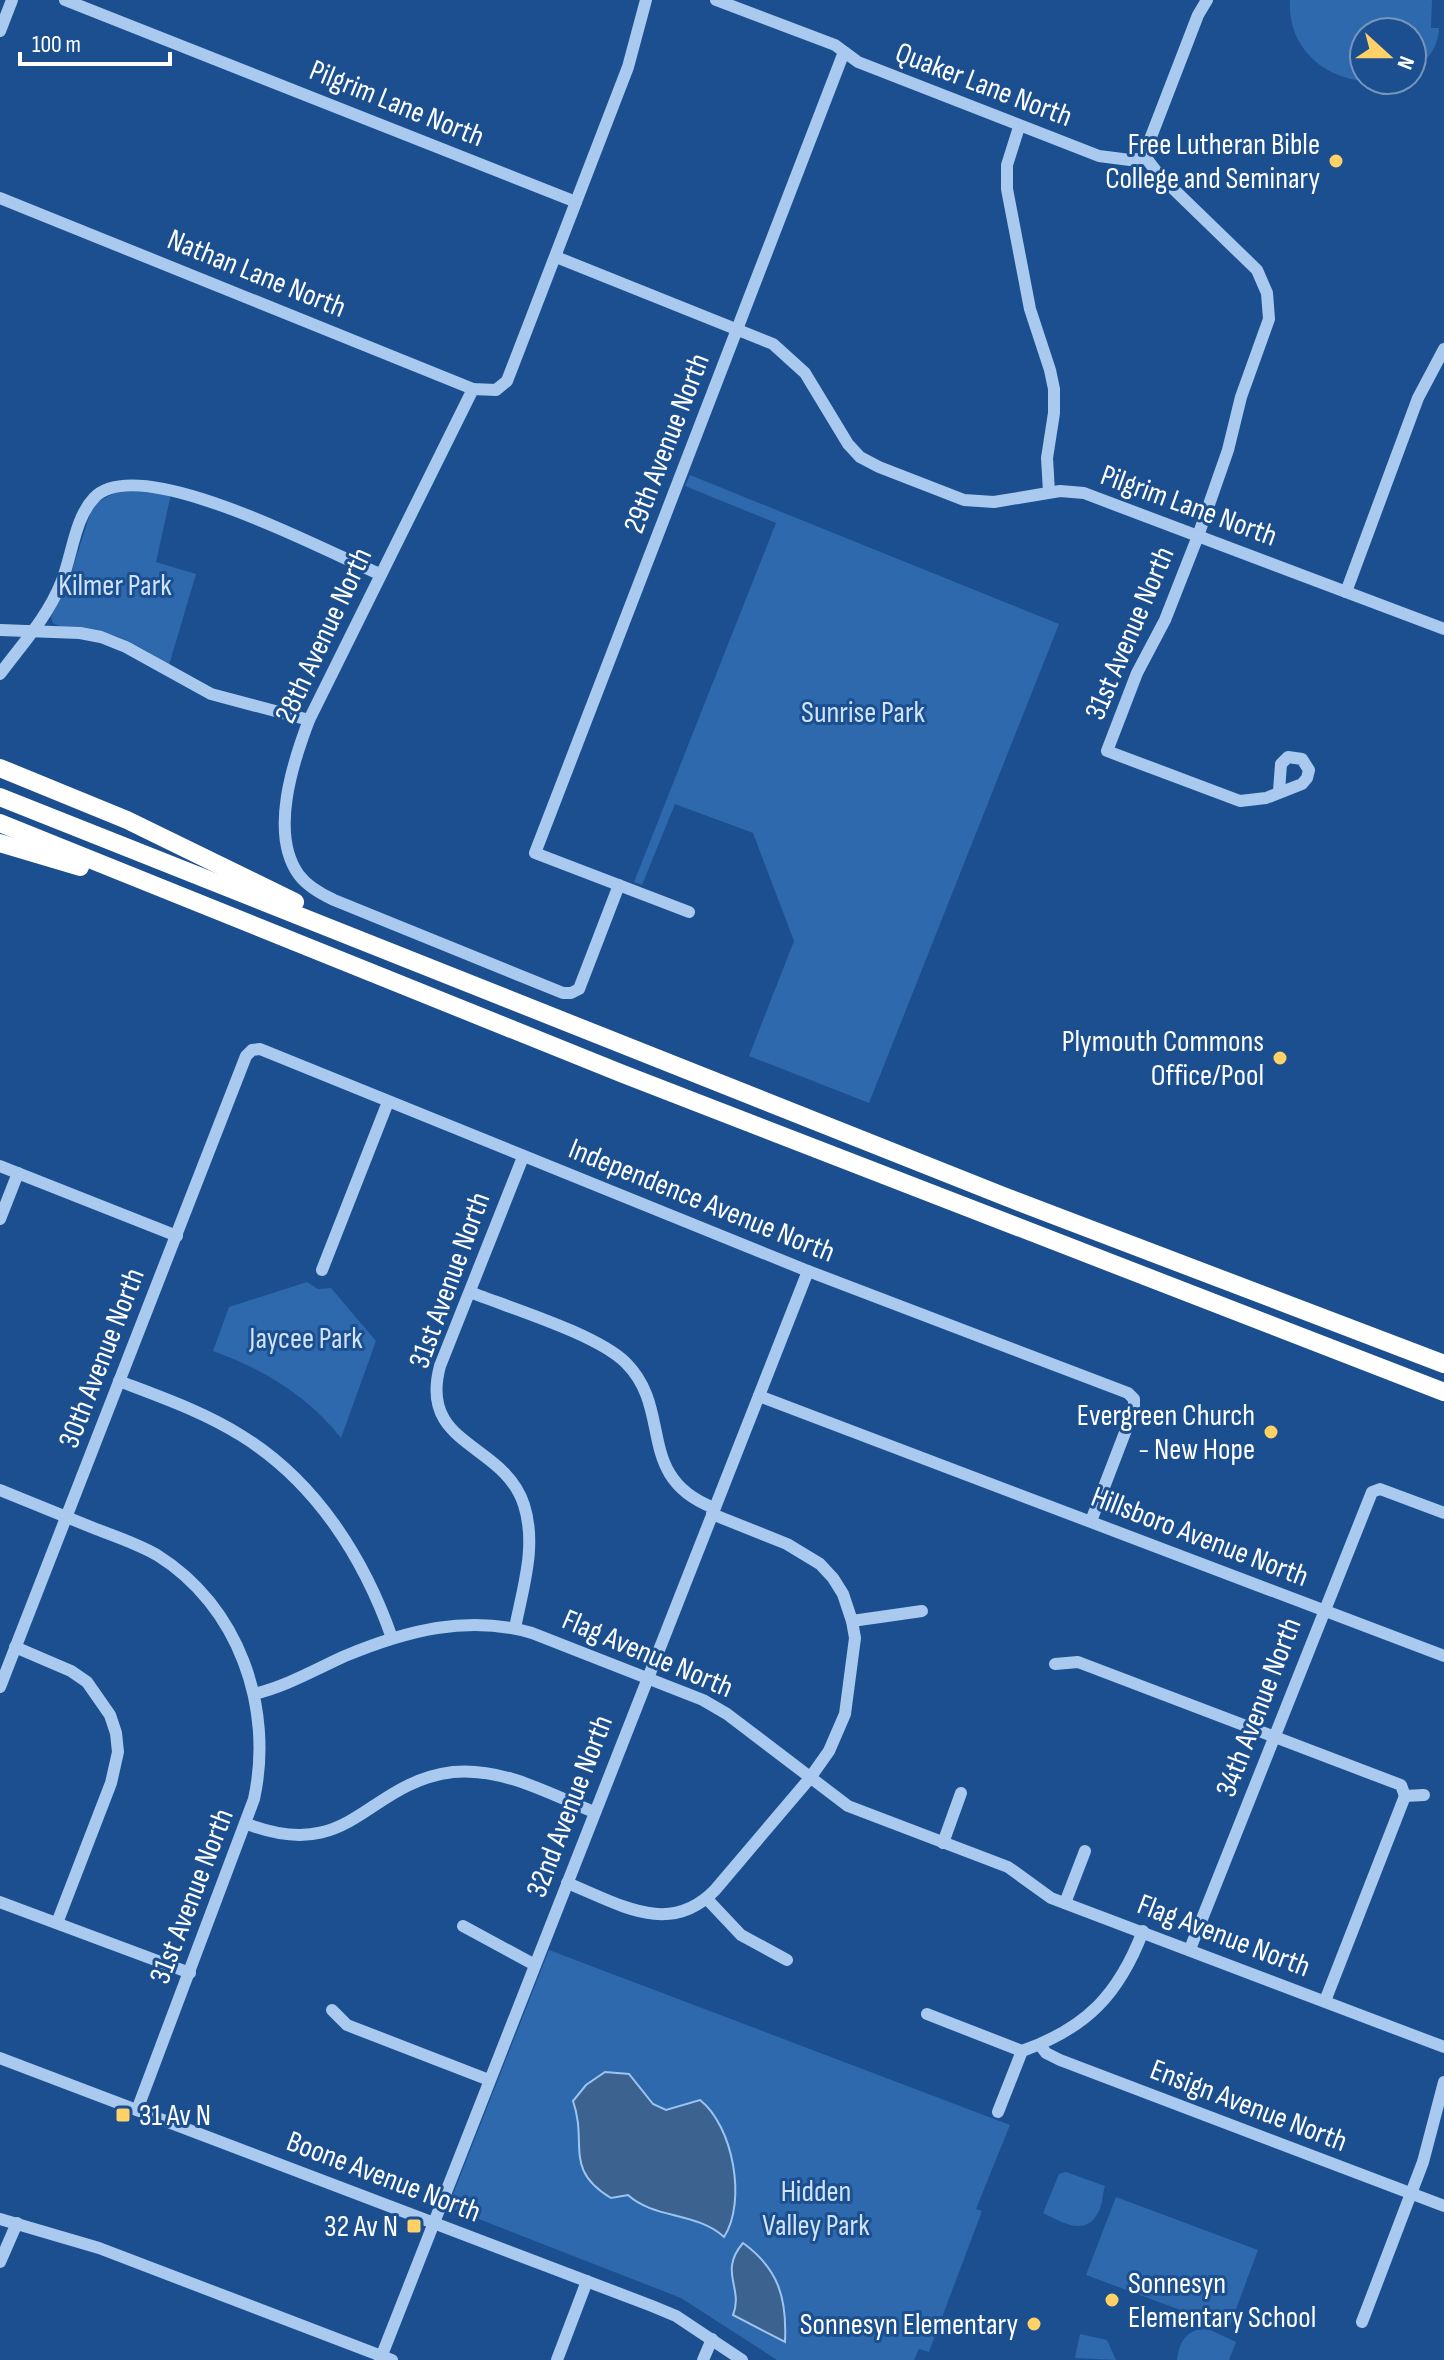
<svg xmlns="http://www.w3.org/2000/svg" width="1444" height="2360" font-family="'Sofia Sans Condensed',sans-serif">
  <rect width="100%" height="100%" fill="#1b4f8f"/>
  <g fill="#2e69ad">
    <path d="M1290 0H1432L1431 28H1439C1438 48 1428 60 1412 71V32H1364V80H1386C1335 88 1287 54 1290 0Z"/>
    <path d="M690 475 1059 624 869 1103 749 1056 794 941 753 833 675 804 642 885 634 882 776 523 685 486Z"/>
    <path d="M120 490 171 494 156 562 196 574 169 665C151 654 133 642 113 635 96 629 65 632 53 623L51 617 69 580 91 511 98 502Z"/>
    <path d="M307 1282 318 1289 331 1288 376 1341 341 1438C308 1396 263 1369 213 1351L229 1307Z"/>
    <path d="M549 1950 1010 2125 976 2209 982 2211 929 2352 919 2349 914 2360H777L681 2298 448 2207Z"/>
    <path d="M1066 2172 1105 2186C1102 2195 1103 2203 1099 2211 1086 2238 1062 2222 1043 2213L1059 2174Z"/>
    <path d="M1116 2197 1258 2250 1229 2328 1086 2275Z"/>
    <path d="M1206 2328 1236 2342 1229 2360H1177C1179 2341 1187 2330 1206 2328Z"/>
    <path d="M1080 2334 1107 2340 1116 2360 1075 2358Z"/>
  </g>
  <g fill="#3c6290" stroke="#9cc4f0" stroke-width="2">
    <path d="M605 2072 629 2074 653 2104 666 2110 700 2100C733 2126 747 2201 724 2237 697 2212 654 2219 628 2195L611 2198C563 2169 588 2144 573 2101L586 2085Z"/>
    <path d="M743 2243C779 2269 787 2299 785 2342L733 2315C744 2288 718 2272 743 2243Z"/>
  </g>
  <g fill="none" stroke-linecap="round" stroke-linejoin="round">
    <g stroke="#a9c9ee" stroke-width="12">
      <path d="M65 0 576 202"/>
      <path d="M716 0 835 45 858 62 1099 156 1130 160 1146 158"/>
      <path d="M0 31 12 0"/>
      <path d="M1019 127 1007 165V189L1030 309 1050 370 1054 389V413L1047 458 1049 492"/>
      <path d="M1146 158 1159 175 1257 270 1267 293 1269 319 1241 397 1228 450 1198 536 1165 620 1137 673 1107 751 1240 801 1266 798 1302 784 1307 778 1309 770 1302 759 1288 757 1281 764 1279 791"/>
      <path d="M1146 158 1149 142 1198 15 1207 0"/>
      <path d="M0 198 473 389 496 390 507 381 628 67 646 0"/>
      <path d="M556 257 773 344 805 373 848 444 860 457 879 467 964 500 994 502 1060 491 1084 493 1444 629"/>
      <path d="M473 389 309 720C293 762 269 834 299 875 308 887 321 894 334 900L563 993H571L579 989 619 885"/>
      <path d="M1346 592 1418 398 1444 349"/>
      <path d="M0 630 80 633 101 637 126 647 211 694 309 720"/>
      <path d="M0 674C22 644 47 618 61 583 72 557 74 519 94 498 138 450 328 553 380 574"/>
      <path d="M689 912 535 853 844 52"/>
      <path d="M0 1166 177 1236"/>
      <path d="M0 1219 18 1173"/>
      <path d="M322 1270 388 1102"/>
      <path d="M470 1292C510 1308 597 1334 626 1363 674 1411 634 1477 714 1508"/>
      <path d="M119 1381C161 1397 204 1412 242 1436 316 1482 364 1558 392 1638"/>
      <path d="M759 1396 1444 1656"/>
      <path d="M0 1490C32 1503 64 1516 96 1529 117 1537 138 1544 157 1555 239 1606 274 1708 254 1799L137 2110"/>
      <path d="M852 1621 922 1611"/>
      <path d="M515 1628C523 1587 537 1546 524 1505 504 1442 418 1447 440 1366L523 1157"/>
      <path d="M15 1647 71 1671 87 1682 110 1715 116 1733 118 1752 111 1783 57 1923"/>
      <path d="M1055 1664 1078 1662 1401 1785 1405 1796"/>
      <path d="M0 1687 246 1056 252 1050 260 1049 808 1271 1128 1393 1134 1399V1409L1091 1521"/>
      <path d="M254 1694C287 1686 314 1670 345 1656 405 1631 468 1614 532 1633L703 1700 727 1714 848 1806 1008 1867 1051 1898 1444 2047"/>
      <path d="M1405 1796 1424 1795"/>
      <path d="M247 1824C352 1864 365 1783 453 1772 502 1767 550 1794 594 1812"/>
      <path d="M943 1843 961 1793"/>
      <path d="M567 1883C618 1903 669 1938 715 1890L810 1778 829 1751 845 1714 855 1638 852 1621 843 1594 833 1578 820 1564 787 1544 712 1514"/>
      <path d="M707 1899 741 1935 787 1960"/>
      <path d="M0 1902 190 1973"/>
      <path d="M1065 1903 1085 1851"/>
      <path d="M463 1926 535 1965"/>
      <path d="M1190 1949 1372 1492 1380 1489 1444 1513"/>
      <path d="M1325 2001 1405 1796"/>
      <path d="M332 2010 347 2025 489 2080"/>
      <path d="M927 2014 1022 2051"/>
      <path d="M1040 2045 1046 2053 1060 2060 1444 2206"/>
      <path d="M0 2058 652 2306 676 2316 742 2360"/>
      <path d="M998 2112 1022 2051C1087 2028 1119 1994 1143 1931"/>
      <path d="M0 2219 99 2248 392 2360"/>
      <path d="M0 2262 17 2223"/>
      <path d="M1362 2322 1423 2162 1444 2082"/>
      <path d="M380 2360 808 1271"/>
      <path d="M557 2360 587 2281"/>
      <path d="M703 2360 712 2339"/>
    </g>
    <g stroke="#fff" stroke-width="18">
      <path d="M0 768 127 820 295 902"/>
      <path d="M0 797 1006 1197 1444 1364"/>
      <path d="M0 823 623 1074 1444 1392"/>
      <path d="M0 843 80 867"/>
    </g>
  </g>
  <g fill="#ffd166" stroke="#1b4f8f" stroke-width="3">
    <circle cx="1336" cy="161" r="8"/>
    <circle cx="1280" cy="1058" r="8"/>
    <circle cx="1271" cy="1432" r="8"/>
    <rect x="115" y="2107" width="16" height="16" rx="4"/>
    <rect x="406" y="2218" width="16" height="16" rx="4"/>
    <circle cx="1112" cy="2300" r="8"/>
    <circle cx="1034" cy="2324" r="8"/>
  </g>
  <g text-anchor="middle" stroke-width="6" stroke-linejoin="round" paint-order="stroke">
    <g font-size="30" fill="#fff" stroke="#1b4f8f">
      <text transform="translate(984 84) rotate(21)" y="10">Quaker Lane North</text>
      <text transform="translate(397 103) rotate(22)" y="10">Pilgrim Lane North</text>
      <text transform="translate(257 273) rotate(22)" y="10">Nathan Lane North</text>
      <text transform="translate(666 443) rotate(-69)" y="10">29th Avenue North</text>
      <text transform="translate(1189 505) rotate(20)" y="10">Pilgrim Lane North</text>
      <text transform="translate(1129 633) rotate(-67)" y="10">31st Avenue North</text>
      <text transform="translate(323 635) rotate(-65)" y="10">28th Avenue North</text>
      <text transform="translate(702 1200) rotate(22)" y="10">Independence Avenue North</text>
      <text transform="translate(449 1280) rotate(-70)" y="10">31st Avenue North</text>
      <text transform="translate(101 1358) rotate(-69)" y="10">30th Avenue North</text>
      <text transform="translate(1200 1536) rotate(21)" y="10">Hillsboro Avenue North</text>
      <text transform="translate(648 1653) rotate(23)" y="10">Flag Avenue North</text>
      <text transform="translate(1258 1707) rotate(-69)" y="10">34th Avenue North</text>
      <text transform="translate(569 1806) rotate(-69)" y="10">32nd Avenue North</text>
      <text transform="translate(191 1896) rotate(-69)" y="10">31st Avenue North</text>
      <text transform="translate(1224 1935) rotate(21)" y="10">Flag Avenue North</text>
      <text transform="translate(1249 2105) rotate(21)" y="10">Ensign Avenue North</text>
      <text transform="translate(384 2176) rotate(21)" y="10">Boone Avenue North</text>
    </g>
    <g font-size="30" fill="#fff" stroke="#1b4f8f" text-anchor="end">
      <text x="1320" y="154">Free Lutheran Bible<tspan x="1320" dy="34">College and Seminary</tspan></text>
      <text x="1264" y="1051">Plymouth Commons<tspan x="1264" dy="34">Office/Pool</tspan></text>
      <text x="1255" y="1425">Evergreen Church<tspan x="1255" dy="34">- New Hope</tspan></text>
      <text x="139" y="2125" text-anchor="start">31 Av N</text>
      <text x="398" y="2236">32 Av N</text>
      <text x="1128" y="2293" text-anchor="start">Sonnesyn<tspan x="1128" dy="34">Elementary School</tspan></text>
      <text x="1018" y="2334">Sonnesyn Elementary</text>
    </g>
    <g font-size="30" fill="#cfe3fa" stroke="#1b4f8f">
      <text x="115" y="595">Kilmer Park</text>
      <text x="863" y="722">Sunrise Park</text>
      <text x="306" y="1348">Jaycee Park</text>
      <text x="816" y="2201">Hidden<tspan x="816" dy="34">Valley Park</tspan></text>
    </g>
  </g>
  <g transform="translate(1388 56) rotate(111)"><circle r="38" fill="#1b4f8f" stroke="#7695bc" stroke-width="2"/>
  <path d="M0-6L14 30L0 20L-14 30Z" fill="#ffd166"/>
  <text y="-12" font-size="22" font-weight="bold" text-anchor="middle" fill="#ffffff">N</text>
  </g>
  <path d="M20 52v12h150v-12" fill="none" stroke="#ffffff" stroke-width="4"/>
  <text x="32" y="52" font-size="24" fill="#ffffff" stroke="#1b4f8f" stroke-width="6" paint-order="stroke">100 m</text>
</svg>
